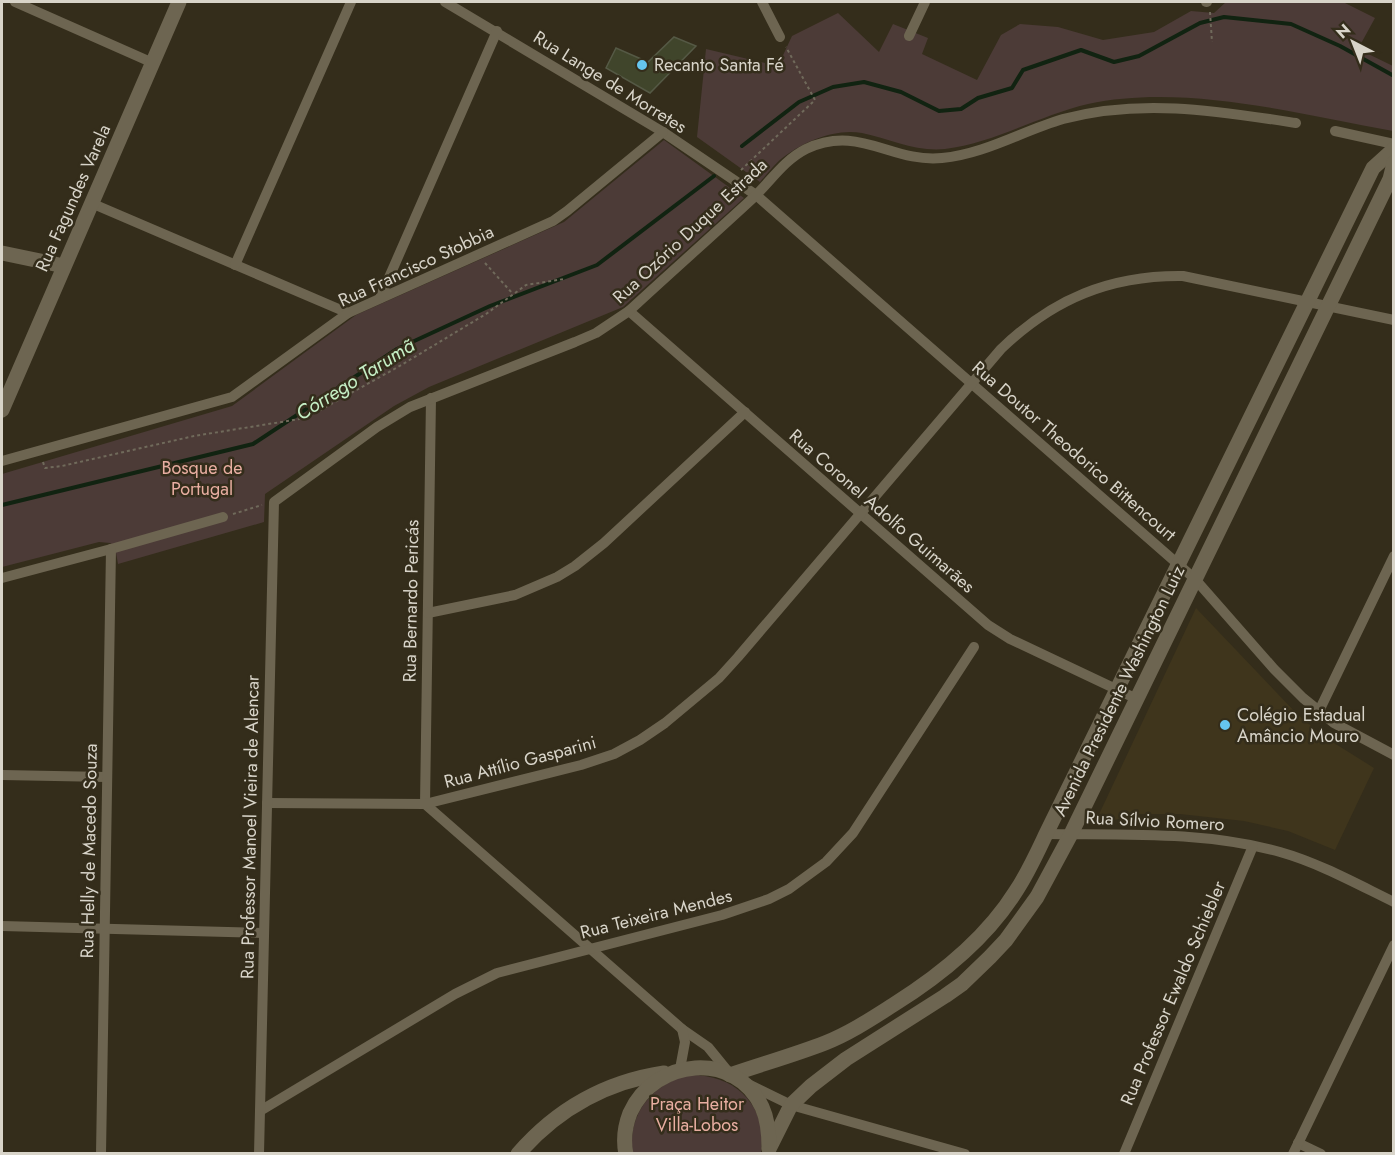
<svg xmlns="http://www.w3.org/2000/svg" width="1395" height="1155" font-family="Jost,sans-serif">
  <rect width="100%" height="100%" fill="#342d1b"/>
  <path fill="#3f351c" d="M1196 608 1297 714 1323 736 1374 768 1335 850 1288 831 1244 821 1180 814H1139L1094 825Z"/>
  <g fill="#4c3b37">
    <path d="M1226 2H1343L1375 18 1358 49 1393 66V131C1298 114 1184 83 1088 104 1040 115 995 143 945 149 916 152 890 139 862 133 836 128 805 141 785 156 776 162 768 173 760 182L697 137 706 49 778 66 792 36 838 13 879 52 893 24 928 38 922 54 977 80 1001 35 1020 24 1058 27 1103 40 1154 32 1191 11 1214 13Z"/>
    <path d="M664 140 744 198 623 307 429 387 394 406 265 494 264 522 118 564 115 547 110 543 99 542 2 567V474L232 406 356 315 564 222Z"/>
    <path d="M689 1075C736 1074 768 1106 761 1153L633 1154C626 1115 653 1083 689 1075Z"/>
  </g>
  <g fill="none" stroke-linecap="round" stroke-linejoin="round">
    <g stroke="#112311" stroke-width="4">
      <path d="M742 146 799 102 833 87 864 82 901 92 939 111 961 109 978 98 1012 88 1023 70 1081 50 1114 62 1139 56 1200 23 1224 17 1291 24 1340 46 1394 76"/>
      <path d="M2 505 253 444 397 349 490 306 597 265 714 176"/>
    </g>
  </g>
  <path fill="#40452b" stroke="#555945" stroke-width="1.5" d="M674 37 696 46 650 93 606 68 616 48 648 62Z"/>
  <g fill="none" stroke-linecap="round" stroke-linejoin="round">
    <g stroke="#706a5b" stroke-width="2" stroke-dasharray="3 3" stroke-linecap="butt">
      <path d="M1210 12 1212 42"/>
      <path d="M741 170 815 100 786 47"/>
      <path d="M485 263 513 294"/>
      <path d="M43 462 45 468 62 466 194 436 306 418 398 367 486 314 526 285 564 279"/>
      <path d="M233 514 262 505"/>
    </g>
    <g stroke="#6d6551" stroke-width="10">
      <path d="M15 2 153 63"/>
      <path d="M445 2 663 132 756 195 1195 579 1274 669 1303 698 1334 723 1394 755"/>
      <path d="M762 2 780 37"/>
      <path d="M1206 2H1207"/>
      <path d="M909 36 925 2"/>
      <path d="M1335 131 1394 144"/>
      <path d="M91 203 348 313"/>
      <path d="M235 265 351 2"/>
      <path d="M380 298 497 31"/>
      <path d="M629 311 988 625 1010 639 1137 699"/>
      <path d="M431 398 425 804 682 1029 708 1047 730 1074"/>
      <path d="M2 461 232 397 348 313 553 221 567 211 663 132"/>
      <path d="M2 578 111 549 223 517"/>
      <path d="M428 613 515 595 557 577 575 566 604 543 745 412"/>
      <path d="M1319 711 1394 556"/>
      <path d="M2 775 107 777"/>
      <path d="M267 803 425 804 581 765 614 754 640 740 665 723 719 678 738 657 1001 349C1053 299 1110 275 1183 276L1394 320"/>
      <path d="M1046 834C1124 835 1204 831 1280 852 1319 863 1357 884 1394 902"/>
      <path d="M2 926 264 933"/>
      <path d="M680 1069 685 1042 682 1029"/>
      <path d="M746 1083 791 1105 965 1154"/>
      <path d="M260 1111 455 994 497 973 722 915 769 899 789 889 826 862 853 833 974 647"/>
      <path d="M1298 1143 1321 1154"/>
      <path d="M101 1154 111 549"/>
      <path d="M259 1154 274 502 377 427 410 407 575 342 596 333 629 311C670 273 712 236 753 198 770 182 784 160 806 149 859 124 891 163 942 158 985 154 1022 131 1063 119 1141 98 1218 111 1296 123"/>
      <path d="M1124 1154 1253 846"/>
      <path d="M1293 1154 1394 945"/>
    </g>
    <g stroke="#6d6551" stroke-width="15">
      <path d="M2 253 64 266"/>
      <path d="M2 410 179 2"/>
      <path d="M730 1075C762 1064 794 1055 825 1043 850 1033 871 1019 893 1005 941 975 986 939 1016 891 1028 873 1037 853 1046 834L1373 168 1394 149"/>
      <path d="M769 1149 791 1105 811 1086 846 1059 945 996 962 984 990 957 1006 940 1037 897 1071 834 1390 179 1394 163"/>
      <path d="M518 1154C557 1109 605 1082 664 1073"/>
      <path d="M626 1154C623 1140 625 1126 630 1113 655 1058 735 1050 762 1107 768 1120 769 1133 769 1148"/>
    </g>
  </g>
  <g fill="#65c5ee" stroke="#342d1b" stroke-width="2">
    <circle cx="642" cy="65" r="6"/>
    <circle cx="1225" cy="725" r="6"/>
  </g>
  <g text-anchor="middle" stroke-width="5" stroke-linejoin="round" paint-order="stroke">
    <g font-size="18" fill="#d8d4c9" stroke="#342d1b" text-anchor="start">
      <text x="654" y="71">Recanto Santa Fé</text>
      <text x="1237" y="721">Colégio Estadual<tspan x="1237" dy="21">Amâncio Mouro</tspan></text>
    </g>
    <g font-size="18" fill="#d8d4c9" stroke="#342d1b">
      <text transform="translate(610 82) rotate(32)" y="6">Rua Lange de Morretes</text>
      <text transform="translate(73 198) rotate(-66)" y="6">Rua Fagundes Varela</text>
      <text transform="translate(690 231) rotate(-43)" y="6">Rua Ozório Duque Estrada</text>
      <text transform="translate(416 266) rotate(-25)" y="6">Rua Francisco Stobbia</text>
      <text transform="translate(1074 451) rotate(41)" y="6">Rua Doutor Theodorico Bittencourt</text>
      <text transform="translate(882 511) rotate(41)" y="6">Rua Coronel Adolfo Guimarães</text>
      <text transform="translate(411 601) rotate(-89)" y="6">Rua Bernardo Pericás</text>
      <text transform="translate(1119 691) rotate(-64)" y="6">Avenida Presidente Washington Luiz</text>
      <text transform="translate(520 762) rotate(-15)" y="6">Rua Attílio Gasparini</text>
      <text transform="translate(1155 821) rotate(3)" y="6">Rua Sílvio Romero</text>
      <text transform="translate(250 827) rotate(-89)" y="6">Rua Professor Manoel Vieira de Alencar</text>
      <text transform="translate(89 851) rotate(-89)" y="6">Rua Helly de Macedo Souza</text>
      <text transform="translate(656 914) rotate(-14)" y="6">Rua Teixeira Mendes</text>
      <text transform="translate(1173 993) rotate(-67)" y="6">Rua Professor Ewaldo Schiebler</text>
    </g>
    <g font-size="18" fill="#e8aea1" stroke="#342d1b">
      <text x="202" y="474">Bosque de<tspan x="202" dy="21">Portugal</tspan></text>
      <text x="697" y="1110">Praça Heitor<tspan x="697" dy="21">Villa-Lobos</tspan></text>
    </g>
    <g font-size="20" font-style="italic" fill="#c5efc5" stroke="#342d1b">
      <text transform="translate(355 379) rotate(-32)" y="7">Córrego Tarumã</text>
    </g>
  </g>
  <rect width="1395" height="1155" fill="none" stroke="#d8d4c9" stroke-width="6"/>
  <g transform="translate(1353 42) rotate(318)" stroke="#342d1b" stroke-width="4.5" paint-order="stroke">
  <path d="M0-4.5L10 22L0 15L-10 22Z" fill="#d8d4c9"/>
  <text y="-9" font-size="16" font-weight="bold" text-anchor="middle" fill="#d8d4c9">N</text>
  </g>
</svg>
